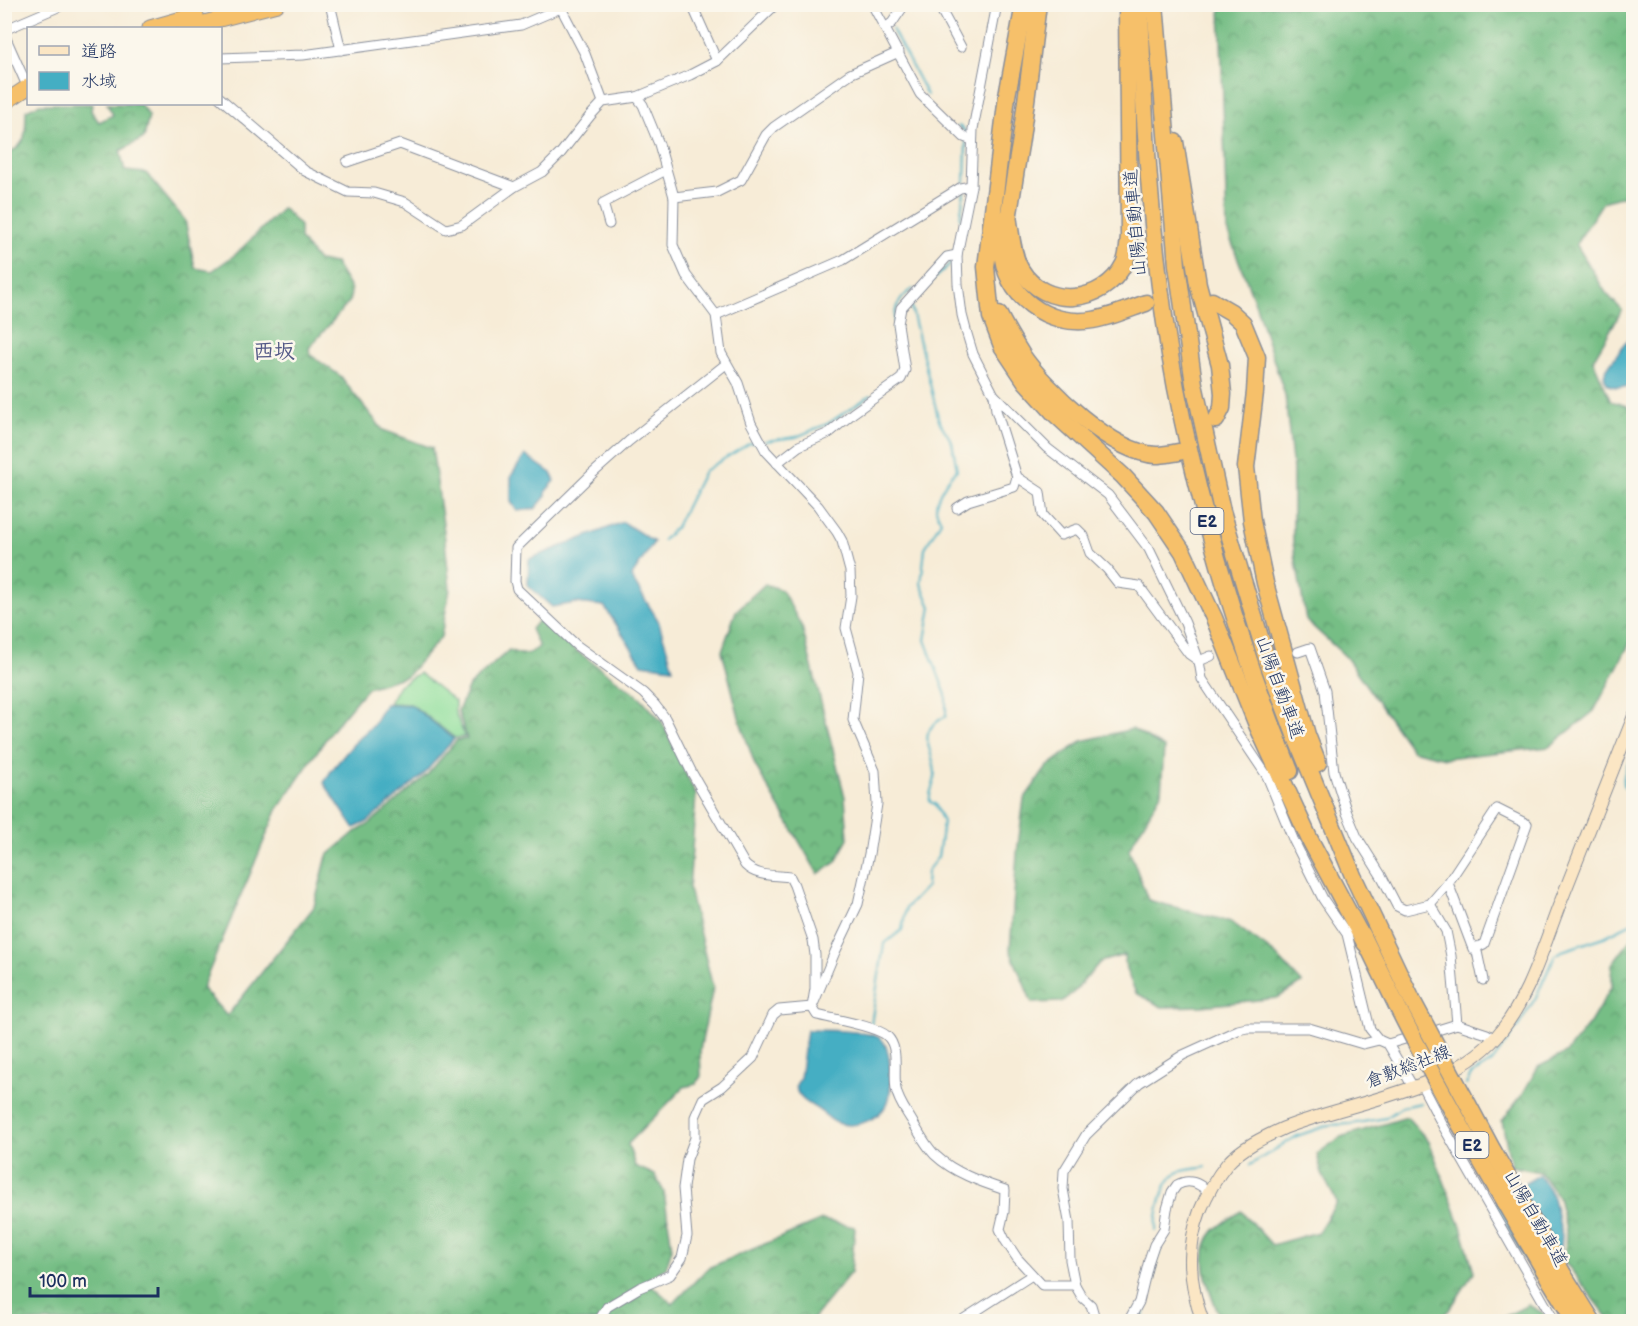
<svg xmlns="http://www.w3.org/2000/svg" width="1638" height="1326" font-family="'Balsamiq Sans','Klee One',sans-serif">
  <defs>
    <pattern id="forest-crowns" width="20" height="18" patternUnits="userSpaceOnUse" patternTransform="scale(1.5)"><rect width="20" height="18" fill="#76be85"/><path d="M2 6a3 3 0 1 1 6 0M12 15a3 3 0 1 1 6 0" fill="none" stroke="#609b70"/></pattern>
  </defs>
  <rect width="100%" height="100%" fill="#fbf7ec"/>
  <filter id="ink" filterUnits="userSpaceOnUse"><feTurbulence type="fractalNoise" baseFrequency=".0167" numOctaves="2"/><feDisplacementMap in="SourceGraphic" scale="12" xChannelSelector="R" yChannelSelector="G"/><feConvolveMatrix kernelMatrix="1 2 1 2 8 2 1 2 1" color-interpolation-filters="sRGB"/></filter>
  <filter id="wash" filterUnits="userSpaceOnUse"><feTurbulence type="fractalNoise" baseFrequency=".008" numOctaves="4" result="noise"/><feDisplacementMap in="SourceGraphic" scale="24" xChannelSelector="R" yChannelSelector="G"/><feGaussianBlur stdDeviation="1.35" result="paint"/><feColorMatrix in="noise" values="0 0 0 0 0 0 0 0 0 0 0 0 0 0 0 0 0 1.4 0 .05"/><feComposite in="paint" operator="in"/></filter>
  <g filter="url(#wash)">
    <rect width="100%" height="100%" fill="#f7ecd7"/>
    <path fill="#93e09e" stroke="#57887e" stroke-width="1.5" d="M419 673 455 701V712L465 737 455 738 411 704 389 703 399 685Z"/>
    <g fill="url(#forest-crowns)" stroke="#487672" stroke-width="1.5">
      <path d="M1220 5H1633V193L1603 202 1576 244 1606 293 1622 310 1593 360 1611 401 1633 408V637L1594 711 1549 747 1445 758 1412 750 1346 657 1306 620 1293 543V471L1285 395 1255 303 1227 230Z"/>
      <path d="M40 104H92L91 111 99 122 113 115 107 104H140L149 116 144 138 120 151 125 171 146 173 185 220 195 268 212 271 236 254 283 208 300 226V239L318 261 335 263 351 290 350 301 309 348 310 354 316 359 339 375 383 430 432 448 444 531 450 589 441 637 407 676 367 688 332 730 277 810 202 988 227 1016 314 907 327 856 355 832 368 825 427 775 457 740 467 739 458 711 469 686 509 650C522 656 527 656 539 647L531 629 541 617 574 649 640 697 662 722 696 795 689 889 713 988 700 1050 701 1076 696 1084 684 1087 628 1144 635 1166 655 1175 664 1192 672 1248 666 1268 646 1280 673 1304 708 1268 822 1220 855 1227 851 1272 811 1321 5 1322V154C29 146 25 132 26 110Z"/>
      <path d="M765 584 782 590 802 627 845 797 848 838 836 862 818 874 755 765 740 721 722 651 736 611Z"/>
      <path d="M1132 729 1164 748 1161 793 1129 849 1148 900 1231 922 1275 954 1302 983 1277 998 1202 1006 1162 1007 1136 993 1126 970 1124 955 1100 962 1074 992 1061 1002 1032 1003 1010 950 1017 854 1024 799 1047 767 1082 741Z"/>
      <path d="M1633 936V1321H1611L1565 1262 1566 1230 1558 1197 1540 1172 1511 1166 1502 1121 1522 1095 1538 1067 1566 1053 1590 1023 1612 986V964Z"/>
      <path d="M1407 1117 1429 1142 1461 1226 1474 1272 1450 1309 1437 1321H1222C1211 1297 1193 1255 1214 1231 1222 1223 1233 1217 1241 1211L1272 1245 1318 1232 1337 1202 1322 1174 1317 1154 1341 1137Z"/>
      <path d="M1528 1305 1543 1313 1548 1321H1496Z"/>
    </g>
    <g fill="#44aec3" stroke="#306e90" stroke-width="1.5">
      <path d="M1633 332V387C1627 387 1615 388 1609 385 1605 382 1603 376 1605 372 1606 368 1629 339 1633 332Z"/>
      <path d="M525 455 551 473 555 481 546 491V496L535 509 517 511 511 502V476Z"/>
      <path d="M623 522 654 542 631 577 658 620 673 668 642 664 604 606 576 603 552 607 528 586 529 559Z"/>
      <path d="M385 704 411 705 454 739 423 775 367 822 354 828 324 783 331 771 356 741 373 725Z"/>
      <path d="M807 1030C824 1030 867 1030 880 1038 892 1046 893 1092 887 1104 877 1121 853 1130 835 1122 829 1119 825 1114 820 1111 809 1103 800 1101 795 1087L800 1078Z"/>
      <path d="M1539 1175 1552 1194 1562 1235 1561 1250 1537 1280 1492 1203Z"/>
    </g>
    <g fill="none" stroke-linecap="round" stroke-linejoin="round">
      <g stroke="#44aec3" stroke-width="2">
        <path d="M887 21 899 4"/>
        <path d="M892 29 927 95"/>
        <path d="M959 126 966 132V135"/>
        <path d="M965 183 966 141"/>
        <path d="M960 219 964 192"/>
        <path d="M929 283 951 263 952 259"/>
        <path d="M896 338C891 319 895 299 913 289"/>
        <path d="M895 379 900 365"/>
        <path d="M765 441 796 437 827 424 871 395"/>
        <path d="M663 540 676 527 704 471 750 443 759 442"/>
        <path d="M1634 751C1628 765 1614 786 1634 795"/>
        <path d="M871 1024 884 944 902 930 906 908 926 887 927 871 938 857 943 822 935 804 930 802C928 791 936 783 935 774 933 745 913 734 946 716V695L925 640 931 607 921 584 925 548 941 521C939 517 936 512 936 507 936 496 949 476 957 470L952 442 939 421 910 302"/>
        <path d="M1466 1085 1471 1075 1492 1062 1519 1025 1536 997 1555 955 1562 951 1604 937 1634 922"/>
        <path d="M1250 1165 1297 1136 1329 1125 1351 1124 1386 1118 1402 1107 1421 1103"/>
        <path d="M1156 1231C1156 1216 1162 1180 1177 1173 1185 1169 1197 1169 1206 1167"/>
        <path d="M1142 1322 1160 1247"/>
      </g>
    </g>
  </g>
  <g filter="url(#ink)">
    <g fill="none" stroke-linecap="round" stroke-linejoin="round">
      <defs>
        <g id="minor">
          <path d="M330 4 341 50"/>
          <path d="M872 4 920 94 964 137 972 140"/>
          <path d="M938 4 961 47"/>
          <path d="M997 4 973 129 971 186 957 255 958 284 962 315 967 334 973 354 994 395 1047 448 1108 495 1149 549 1185 623 1199 661 1202 679 1267 776 1293 839 1323 899 1347 934 1370 1029 1379 1040 1388 1044 1413 1087"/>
          <path d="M692 5 717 61"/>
          <path d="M561 8 585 54 603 102"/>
          <path d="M885 28 892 23 905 4"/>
          <path d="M4 30 65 4"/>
          <path d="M4 34 28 88"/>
          <path d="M220 58 303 55 521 25 570 4"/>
          <path d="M637 97 690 75 717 61 776 4"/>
          <path d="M220 98 305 171 348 192 374 193 405 202 446 229 462 225 514 187 542 172 560 154 590 116 603 102 637 97 643 105 659 144 674 197 673 245 686 275 716 315 721 353 738 383 751 423 766 451 818 506 837 532 842 541 850 571 851 596 846 628 858 672 853 720 875 771 877 804 869 854 858 904 835 952 812 1007"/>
          <path d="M347 162 400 144 514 187"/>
          <path d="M674 197 717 192 741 180 766 135 774 127 850 74 899 52"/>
          <path d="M609 224 603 203 666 170"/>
          <path d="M716 315 843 260 960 188 971 186"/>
          <path d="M726 364 629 441 592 474 516 548 515 581 517 589 576 645 643 693 655 705 665 718 692 773 745 865C757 877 774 875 790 877L794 885 813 940 815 955V989L812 1007 817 1015C832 1019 876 1026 887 1036 900 1048 893 1072 896 1089 898 1101 906 1111 912 1121 919 1133 926 1146 935 1155 954 1173 981 1182 1005 1190L1004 1212 1000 1229 1005 1240 1017 1258 1042 1285H1075"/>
          <path d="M777 463 799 446 829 433 853 413 901 379 905 370 898 324 901 308 947 257 957 255"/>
          <path d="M1017 477 1040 492 1043 515 1061 535 1077 529 1084 536 1090 553 1107 569 1118 583 1139 586 1189 654 1199 661"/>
          <path d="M957 508 968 501 1014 487 1017 477 996 410 994 395"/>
          <path d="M1298 652 1310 648 1325 691 1334 772 1347 813 1357 837 1382 877 1397 906 1405 910 1430 904 1448 883"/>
          <path d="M1199 661 1211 656"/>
          <path d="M1497 809 1527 824 1484 944 1473 949 1448 883Z"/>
          <path d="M1430 904 1446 931 1451 956 1457 1024"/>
          <path d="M1476 947 1483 980"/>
          <path d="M1428 1033 1457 1024 1487 1034 1495 1039"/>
          <path d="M1388 1044 1415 1036"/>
          <path d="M1421 1084 1443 1126 1555 1322"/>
          <path d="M598 1322 607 1307 639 1288 670 1275 682 1258 687 1236 683 1188 687 1159 695 1138V1117L703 1099 722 1087 753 1058 773 1015 779 1010 812 1007"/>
          <path d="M959 1322 1032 1275"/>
          <path d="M1096 1322 1091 1305 1082 1297 1075 1285 1070 1260 1069 1221 1063 1189 1064 1171 1086 1135 1139 1083 1183 1055 1238 1030 1247 1028H1309L1363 1044 1379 1040"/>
          <path d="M1128 1322 1139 1302 1149 1260 1154 1245 1164 1229 1167 1209 1172 1192 1177 1185C1189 1178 1198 1183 1208 1191"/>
        </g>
        <path id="secondary" d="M1203 1322C1189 1285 1186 1248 1200 1211 1207 1194 1215 1179 1227 1164 1241 1148 1264 1137 1284 1128 1349 1102 1450 1091 1497 1036 1528 1000 1542 950 1559 906 1584 843 1609 780 1634 716"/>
        <g id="trunk">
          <path d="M150 28 196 15"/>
          <path d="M185 28 277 4"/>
          <path d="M4 103 28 87"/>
        </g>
        <g id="motorway">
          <path d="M1024 4 1007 96 986 267 991 317 1002 346 1026 382 1054 413 1123 476 1156 512 1183 552 1214 618 1257 725 1309 838 1365 943"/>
          <path d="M1038 4C1032 51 1027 98 1020 145 1016 167 1013 190 1009 213 1007 225 1002 235 1002 248 1003 296 1048 328 1093 320 1111 317 1129 309 1146 303"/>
          <path d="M1140 4C1144 132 1152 263 1176 388 1202 519 1240 647 1290 771"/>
          <path d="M1155 4 1177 265 1194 384 1222 511 1268 663 1295 735 1354 878 1412 1000"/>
          <path d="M1175 142 1198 284 1220 365 1223 394 1222 408 1216 420"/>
          <path d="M1008 216C1011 232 1012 255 1021 270 1045 310 1104 304 1124 264 1128 256 1128 245 1129 236L1127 4"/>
          <path d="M1212 301 1231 312 1243 323 1257 357 1255 392 1246 467 1252 521 1265 583 1307 735 1318 763"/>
          <path d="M999 315C1006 329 1014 342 1022 355 1046 390 1113 453 1156 455 1164 455 1172 453 1179 452"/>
          <path d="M1362 934 1397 1006"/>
          <path d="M1563 1274 1593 1322"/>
          <path d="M1551 1282 1575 1322"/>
        </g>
      </defs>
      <use href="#minor" stroke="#898e9a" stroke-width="11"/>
      <use href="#secondary" stroke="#898e9a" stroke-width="14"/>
      <use href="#trunk" stroke="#898e9a" stroke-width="17"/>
      <use href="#motorway" stroke="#898e9a" stroke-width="19"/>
      <use href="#minor" stroke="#fff" stroke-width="9"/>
      <use href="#secondary" stroke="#fbe6c4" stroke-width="12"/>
      <use href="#trunk" stroke="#f6c06b" stroke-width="15"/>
      <use href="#motorway" stroke="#f6c06b" stroke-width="16"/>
      <defs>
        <g id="motorway-bridge">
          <path d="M1412 1000 1492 1149 1563 1274"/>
          <path d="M1397 1006C1444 1100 1498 1191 1551 1282"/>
        </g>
      </defs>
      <use href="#motorway-bridge" stroke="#898e9a" stroke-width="19" stroke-linecap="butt"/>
      <use href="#motorway-bridge" stroke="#f6c06b" stroke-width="16"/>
    </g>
  </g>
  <g text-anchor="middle" stroke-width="5" stroke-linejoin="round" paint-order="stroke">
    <g fill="#fbf7ec" stroke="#5e6b89" stroke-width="1.5">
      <rect x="1190.5" y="508" width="33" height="26" rx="4.5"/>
      <rect x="1455.5" y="1132" width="33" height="26" rx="4.5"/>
    </g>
    <g font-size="16" font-weight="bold" fill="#1b2f5e">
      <text x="1207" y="527">E2</text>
      <text x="1472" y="1151">E2</text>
    </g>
    <g font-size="18" fill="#1b2f5e" stroke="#fbf7ec">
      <text transform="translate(1135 223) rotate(-95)" y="6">山陽自動車道</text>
      <text transform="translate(1280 687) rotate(70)" y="6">山陽自動車道</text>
      <text transform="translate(1408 1066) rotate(-21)" y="6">倉敷総社線</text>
      <text transform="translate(1536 1218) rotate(60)" y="6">山陽自動車道</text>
    </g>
    <g font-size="21" font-weight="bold" fill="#535987" stroke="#fbf7ec">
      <text x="274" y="358">西坂</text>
    </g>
  </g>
  <rect width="1638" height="1326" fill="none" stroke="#fbf7ec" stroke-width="24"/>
  <rect x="27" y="27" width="195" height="78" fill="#fbf7ec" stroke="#a1a7b3" stroke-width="1.5"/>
  <rect x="39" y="46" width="30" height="9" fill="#fbe6c4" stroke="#a1a7b3" stroke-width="1.5"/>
  <text x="81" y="57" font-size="18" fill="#1b2f5e">道路</text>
  <rect x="39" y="72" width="30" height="18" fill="#44aec3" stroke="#a1a7b3" stroke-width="1.5"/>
  <text x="81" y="87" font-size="18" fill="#1b2f5e">水域</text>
  <path d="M30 1287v9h128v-9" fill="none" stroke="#1b2f5e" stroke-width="3"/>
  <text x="39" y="1287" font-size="18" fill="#1b2f5e" stroke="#fbf7ec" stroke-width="4.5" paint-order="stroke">100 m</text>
</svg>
